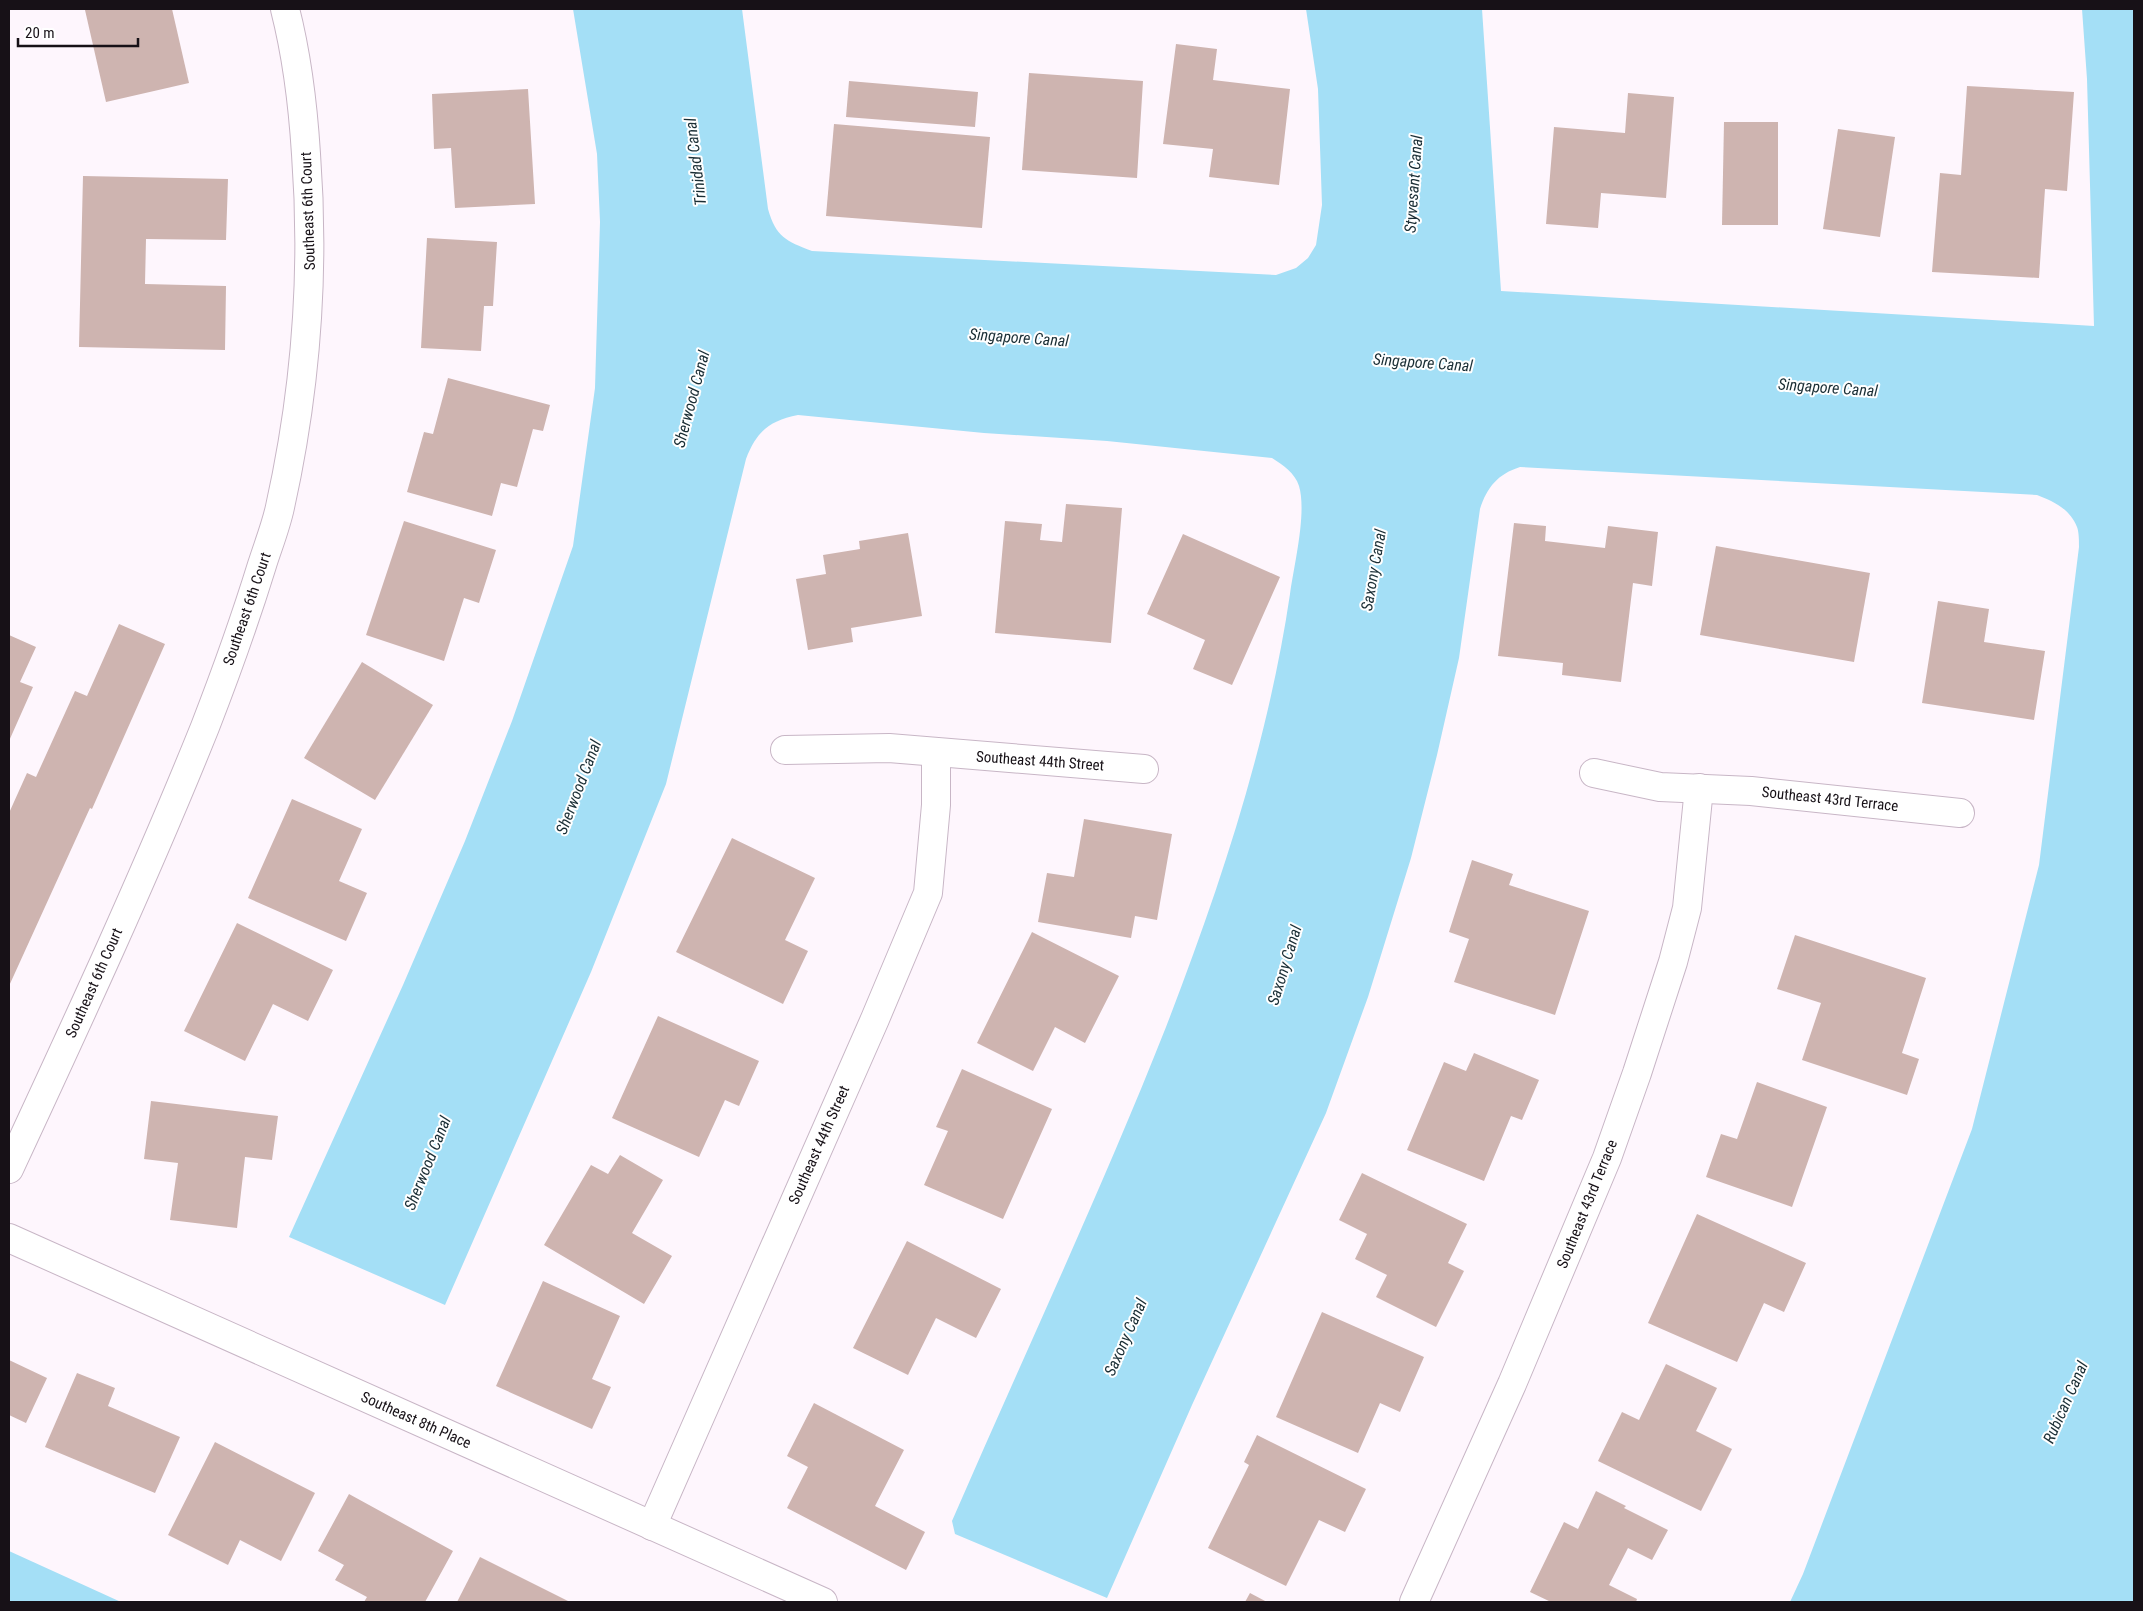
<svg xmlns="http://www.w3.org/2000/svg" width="2143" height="1611" font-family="'Roboto Condensed',sans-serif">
  <rect width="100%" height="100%" fill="#fef6fd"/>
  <g fill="#a4dff6">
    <path d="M573 9H742L768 209C776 237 786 241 812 251L1276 275 1296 268 1308 258 1316 245 1322 205 1318 89 1306 9H1482L1501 291 2094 326 2087 79 2082 9H2134V1602H1790L1803 1574 1972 1129 2039 865 2079 547C2079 541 2079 532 2077 527 2070 509 2053 501 2037 495L1520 467C1498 474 1487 487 1480 509L1459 658 1437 755 1411 858 1368 997 1326 1113 1192 1405 1107 1598 955 1534 952 1521C1023 1357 1100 1194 1166 1027 1220 887 1268 743 1290 594 1294 565 1307 513 1299 486 1295 473 1283 465 1272 458L1107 441 984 433 798 415C769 421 757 431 746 459L666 784 591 972 445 1305 289 1237 403 985 465 841 512 721 573 546 595 388 600 222 597 154Z"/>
    <path d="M9 1551 121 1602H9Z"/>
  </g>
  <g fill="#ceb4b0">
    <path d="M90 9H172L189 83 106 102 85 10Z"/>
    <path d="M1176 44 1217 49 1213 80 1290 89 1279 185 1209 177 1213 149 1163 144Z"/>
    <path d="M1029 73 1143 81 1137 178 1022 170Z"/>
    <path d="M849 81 978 92 975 127 846 117Z"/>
    <path d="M1967 86 2074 92 2067 191 2045 189 2039 278 1932 272 1940 173 1961 175Z"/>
    <path d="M528 89 535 204 455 208 451 148 434 149 432 94Z"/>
    <path d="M1628 93 1674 97 1666 198 1601 193 1598 228 1546 224 1554 127 1625 133Z"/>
    <path d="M1724 122H1778V225H1722Z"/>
    <path d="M834 124 990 137 982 228 826 216Z"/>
    <path d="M1838 129 1895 137 1880 237 1823 229Z"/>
    <path d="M83 176 228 179 226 240 146 239 145 284 226 286 225 350 79 347Z"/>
    <path d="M427 238 497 242 493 306H484L481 351 421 348Z"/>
    <path d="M448 378 550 405 543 431 533 429 517 487 501 483 492 516 407 492 424 432 433 434Z"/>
    <path d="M1066 504 1122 508 1111 643 995 633 1005 521 1042 524 1040 540 1062 542Z"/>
    <path d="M404 521 496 550 479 603 464 598 444 661 366 635Z"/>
    <path d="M1514 523 1546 526 1545 541 1605 548 1608 526 1658 532 1652 586 1633 583 1621 682 1562 675 1563 663 1498 656Z"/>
    <path d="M908 533 922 616 851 628 853 642 808 650 796 579 826 574 823 555 860 549 859 541Z"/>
    <path d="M1183 534 1280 577 1232 685 1193 669 1205 640 1147 614Z"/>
    <path d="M1716 546 1870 573 1854 662 1700 635Z"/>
    <path d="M1938 601 1989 609 1984 642 2045 651 2034 720 1922 703Z"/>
    <path d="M119 624 165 644 92 809 90 808 9 986V813L27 773 36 777 75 691 87 696Z"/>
    <path d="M9 635 36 647 20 682 33 687 9 741Z"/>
    <path d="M362 662 433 705 375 800 304 758Z"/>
    <path d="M292 799 362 829 339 881 367 893 346 941 248 898Z"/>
    <path d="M1084 819 1172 834 1157 920 1135 916 1131 938 1038 922 1047 873 1074 877Z"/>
    <path d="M732 838 815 878 785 940 808 951 783 1004 676 952Z"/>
    <path d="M1472 860 1513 874 1509 885 1589 911 1555 1015 1454 982 1469 939 1449 932Z"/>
    <path d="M237 923 333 970 308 1021 273 1004 245 1061 184 1031Z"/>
    <path d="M1032 932 1119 976 1085 1043 1055 1027 1033 1071 977 1043Z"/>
    <path d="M1795 935 1926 978 1902 1053 1919 1059 1907 1095 1802 1060 1821 1003 1777 989Z"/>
    <path d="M658 1016 759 1061 739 1106 725 1100 699 1157 612 1118Z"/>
    <path d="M1474 1053 1539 1080 1522 1120 1511 1116 1484 1181 1407 1150 1444 1062 1466 1071Z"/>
    <path d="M962 1069 1052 1109 1003 1219 924 1185 948 1131 936 1127Z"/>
    <path d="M1757 1082 1827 1107 1792 1207 1706 1177 1721 1134 1737 1139Z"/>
    <path d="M151 1101 278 1116 272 1160 245 1157 237 1228 170 1220 178 1163 144 1159Z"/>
    <path d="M620 1155 663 1180 632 1233 672 1256 644 1304 544 1245 591 1165 608 1174Z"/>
    <path d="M1362 1173 1467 1224 1448 1263 1464 1271 1436 1327 1376 1297 1387 1275 1355 1259 1367 1234 1339 1220Z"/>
    <path d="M1697 1214 1806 1263 1784 1312 1764 1303 1737 1362 1648 1323Z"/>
    <path d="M907 1241 1001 1289 976 1338 936 1318 908 1375 853 1348Z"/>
    <path d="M543 1281 620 1316 592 1379 611 1387 592 1429 496 1386Z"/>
    <path d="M1322 1312 1424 1357 1400 1412 1380 1403 1358 1453 1276 1417Z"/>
    <path d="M9 1360 47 1378 26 1423 9 1415Z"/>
    <path d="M1666 1364 1717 1388 1696 1431 1732 1449 1701 1511 1598 1461 1622 1412 1639 1420Z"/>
    <path d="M77 1373 115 1388 108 1406 180 1437 155 1493 45 1447Z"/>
    <path d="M814 1403 904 1450 875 1506 925 1532 906 1570 787 1508 808 1467 787 1456Z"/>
    <path d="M1257 1435 1366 1489 1345 1532 1319 1520 1286 1586 1208 1548 1249 1465 1244 1462Z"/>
    <path d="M215 1442 315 1493 281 1561 240 1540 228 1565 168 1535Z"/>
    <path d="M1596 1491 1626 1506 1624 1508 1668 1530 1652 1560 1628 1548 1609 1585 1637 1599 1636 1602H1551L1530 1592 1564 1522 1578 1529Z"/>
    <path d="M349 1494 453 1551 425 1602H364L367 1597 335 1580 344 1565 318 1551Z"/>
    <path d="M480 1557 570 1602H457Z"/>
    <path d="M1250 1593 1267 1602H1245Z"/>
  </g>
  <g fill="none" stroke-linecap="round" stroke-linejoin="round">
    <defs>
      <g id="street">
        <path d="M785 750 889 748 1144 769"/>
        <path d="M1594 773 1660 787 1751 791 1960 813"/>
        <path d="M9 1169C77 1023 145 876 205 727 226 673 245 620 262 565 268 546 276 526 280 507 306 390 315 273 306 154 303 106 297 56 285 9"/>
        <path d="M9 1238 823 1602"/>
        <path d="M652 1526 875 1019 928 893 936 805V753"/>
        <path d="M1414 1602 1512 1384 1607 1158 1637 1073 1673 962 1687 908 1699 788"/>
      </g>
    </defs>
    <use href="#street" stroke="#c8b6c6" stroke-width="30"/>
    <use href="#street" stroke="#fff" stroke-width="28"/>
  </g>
  <g text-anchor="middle" stroke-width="4" stroke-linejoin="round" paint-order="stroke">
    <g font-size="15" fill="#171117" stroke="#fff">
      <text transform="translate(308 211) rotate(-92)" y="5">Southeast 6th Court</text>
      <text transform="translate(247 609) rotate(-71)" y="5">Southeast 6th Court</text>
      <text transform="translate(1040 761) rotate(4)" y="5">Southeast 44th Street</text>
      <text transform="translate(1830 799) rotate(6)" y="5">Southeast 43rd Terrace</text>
      <text transform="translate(94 983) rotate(-66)" y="5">Southeast 6th Court</text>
      <text transform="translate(819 1145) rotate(-66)" y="5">Southeast 44th Street</text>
      <text transform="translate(1587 1204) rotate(-68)" y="5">Southeast 43rd Terrace</text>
      <text transform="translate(416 1420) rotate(24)" y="5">Southeast 8th Place</text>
    </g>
    <g font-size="16" font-style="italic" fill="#1a2e35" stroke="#fff">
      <text transform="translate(695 162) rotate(-97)" y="6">Trinidad Canal</text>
      <text transform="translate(1413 184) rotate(-86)" y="6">Styvesant Canal</text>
      <text transform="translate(1019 337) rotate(4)" y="6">Singapore Canal</text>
      <text transform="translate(1423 362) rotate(4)" y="6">Singapore Canal</text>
      <text transform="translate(1828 387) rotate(4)" y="6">Singapore Canal</text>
      <text transform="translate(691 399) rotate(-75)" y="6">Sherwood Canal</text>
      <text transform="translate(1373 570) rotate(-80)" y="6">Saxony Canal</text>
      <text transform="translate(578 787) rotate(-69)" y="6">Sherwood Canal</text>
      <text transform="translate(1284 965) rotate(-73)" y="6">Saxony Canal</text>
      <text transform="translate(427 1163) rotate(-68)" y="6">Sherwood Canal</text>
      <text transform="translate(1125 1337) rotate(-66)" y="6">Saxony Canal</text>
      <text transform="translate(2065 1402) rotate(-66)" y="6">Rubican Canal</text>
    </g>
  </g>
  <rect width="2143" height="1611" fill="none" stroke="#171117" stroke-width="20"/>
  <path d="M18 38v8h120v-8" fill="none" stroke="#171117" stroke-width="2.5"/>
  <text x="25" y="38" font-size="15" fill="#171117" stroke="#ffffff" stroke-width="4" paint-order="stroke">20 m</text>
</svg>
